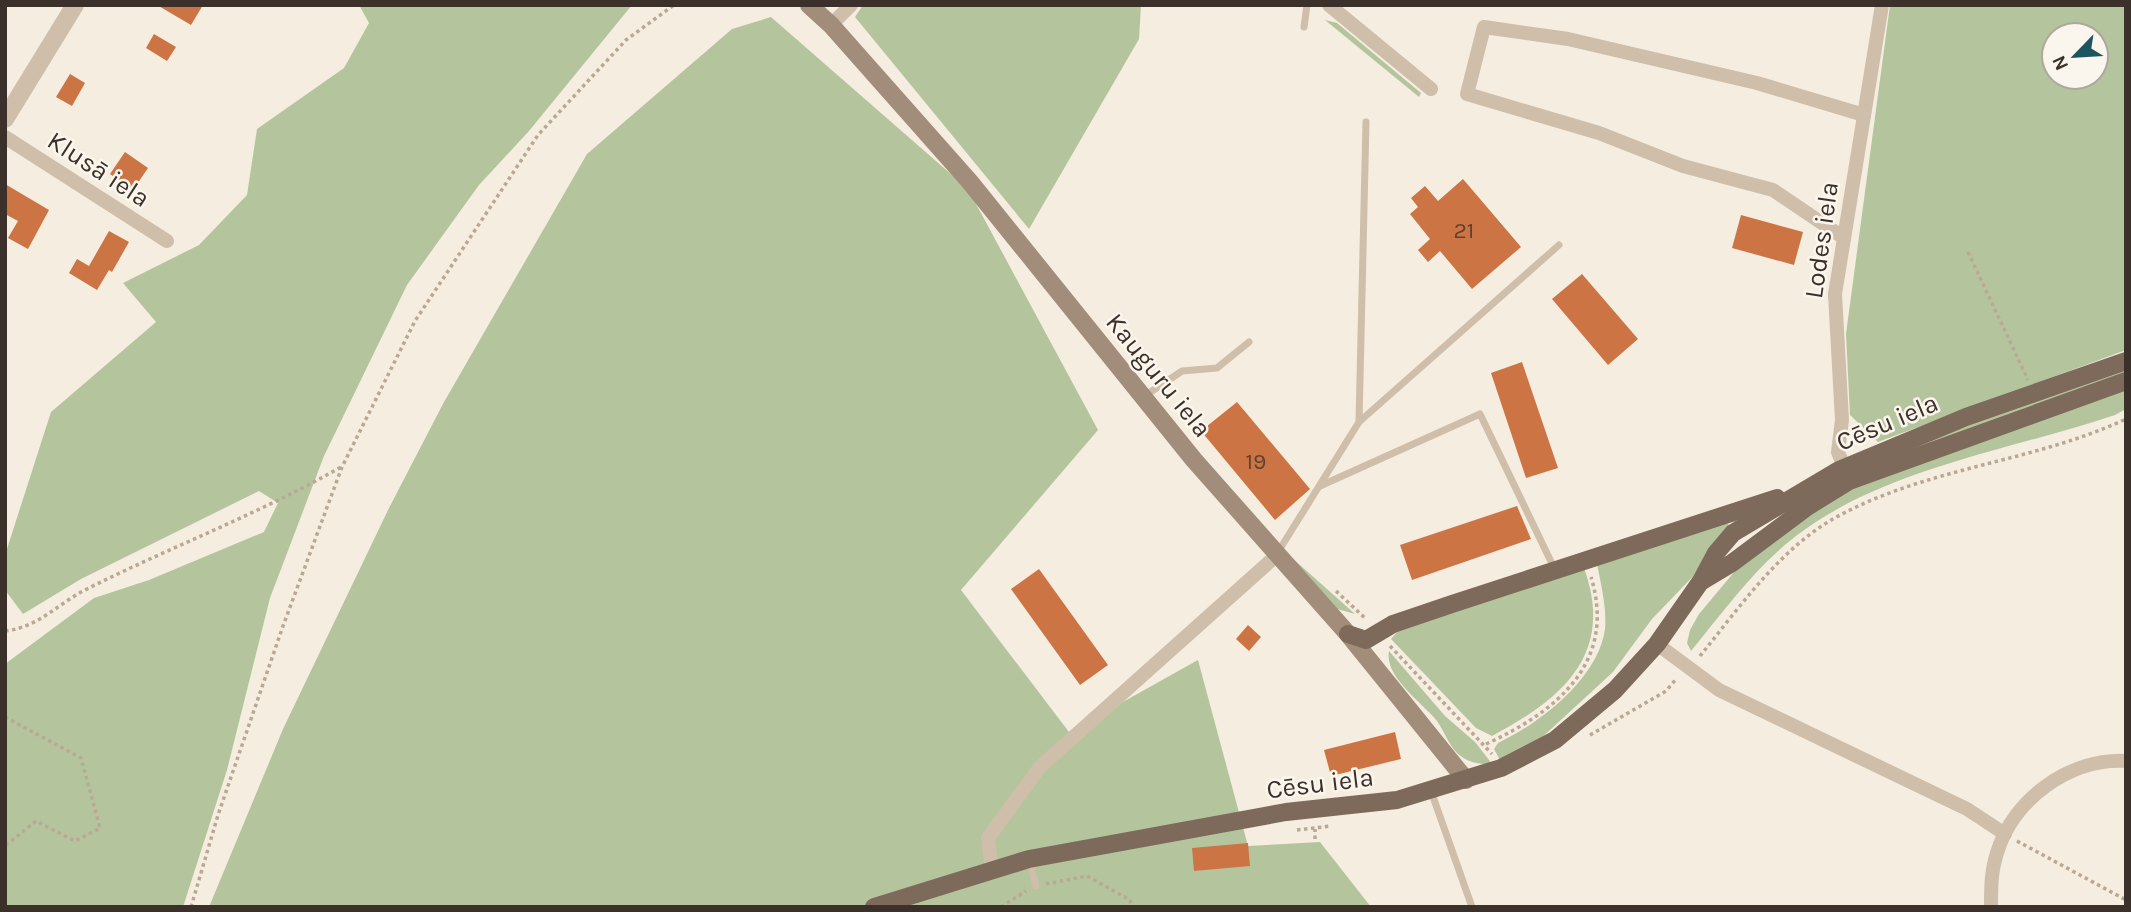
<svg xmlns="http://www.w3.org/2000/svg" width="2131" height="912" font-family="Karla,sans-serif">
  <rect width="100%" height="100%" fill="#f5eddf"/>
  <g fill="#b4c59e" fill-rule="evenodd">
    <path d="M359 5H632L529 131 479 185 407 285 324 456 270 598 227 770 183 907H5V664L94 598 149 580 264 532 278 503 259 491 81 579 23 614 5 590V555L51 412 156 322 123 283 199 245 247 195 257 129 344 68 369 23Z"/>
    <path d="M863 5H1141L1139 39 1029 229 855 17Z"/>
    <path d="M1890 5H2126V350L1878 442 1850 415 1846 334ZM2054 35H2096V77H2054Z"/>
    <path d="M771 17 968 189 1098 430 961 590 1069 732 1198 660 1248 846 1320 842 1371 907H209L283 729 389 508 444 402 587 154 732 29Z"/>
    <path d="M1325 20 1337 23 1421 93 1419 97Z"/>
    <path d="M2126 367V377L1914 451 1909 445Z"/>
    <path d="M2126 389V409L2115 415C2011 450 1883 469 1796 536 1755 567 1723 612 1691 651L1687 643 1690 630 1699 614 1735 571 1799 518 1851 486Z"/>
    <path d="M1726 522 1732 528 1703 566 1652 619 1613 672 1537 742 1500 760 1494 749 1498 743C1540 723 1598 679 1605 629 1607 609 1601 584 1597 564Z"/>
    <path d="M1291 557 1355 614 1337 609Z"/>
    <path d="M1584 568C1615 654 1563 698 1492 736L1476 728 1391 639 1398 631Z"/>
    <path d="M1389 651 1445 716 1475 742 1493 765C1480 764 1467 763 1457 753 1449 745 1444 731 1437 721 1422 702 1384 677 1389 651Z"/>
  </g>
  <g fill="#cd7445">
    <path d="M157 5H203L191 25Z"/>
    <path d="M154 34 176 47 167 61 146 48Z"/>
    <path d="M70 74 85 83 72 106 56 97Z"/>
    <path d="M125 152 148 168 133 190 110 174Z"/>
    <path d="M1463 179 1521 247 1472 289 1440 251 1428 262 1418 250 1430 239 1410 214 1418 207 1411 198 1425 186 1438 201Z"/>
    <path d="M5 184 49 210 28 249 8 238 18 221 5 214Z"/>
    <path d="M1741 215 1803 232 1794 265 1732 248Z"/>
    <path d="M109 231 129 242 112 272 109 270 97 290 69 273 77 259 89 266Z"/>
    <path d="M1582 274 1638 339 1608 365 1552 299Z"/>
    <path d="M1522 362 1558 468 1526 478 1491 373Z"/>
    <path d="M1237 402 1310 489 1275 520 1201 431Z"/>
    <path d="M1517 506 1531 539 1412 580 1400 545Z"/>
    <path d="M1039 569 1108 665 1080 685 1011 589Z"/>
    <path d="M1248 625 1261 637 1249 651 1236 639Z"/>
    <path d="M1395 732 1401 759 1331 776 1324 750Z"/>
    <path d="M1248 843 1250 866 1194 871 1192 848Z"/>
  </g>
  <g fill="none" stroke-linecap="round" stroke-linejoin="round">
    <g stroke="#baa894" stroke-width="3.5" stroke-dasharray="3.5 3.5" stroke-linecap="butt">
      <path d="M1968 252 2028 380"/>
      <path d="M1336 591 1366 619"/>
      <path d="M5 631C39 627 56 605 85 590 170 547 257 515 341 467"/>
      <path d="M1390 646 1492 754"/>
      <path d="M1700 656C1739 608 1779 550 1833 519 1925 467 2032 463 2126 419"/>
      <path d="M5 717 81 758 100 828 75 841 36 821 5 846"/>
      <path d="M1590 735 1666 691 1677 678"/>
      <path d="M1486 744C1558 711 1617 662 1591 577"/>
      <path d="M1297 830 1331 826"/>
      <path d="M1315 839V829"/>
      <path d="M2017 841 2126 900"/>
      <path d="M1046 884 1087 876 1130 900 1132 907"/>
      <path d="M191 907 218 815 283 626 342 467 415 321 538 135 626 40 674 5"/>
      <path d="M1001 907 1026 891"/>
    </g>
    <g stroke="#cebeaa" stroke-width="7">
      <path d="M1304 27 1307 5"/>
      <path d="M1143 397 1182 371 1217 368 1249 342"/>
      <path d="M1359 422 1559 245"/>
      <path d="M1320 486 1480 414 1555 570"/>
      <path d="M1278 552 1359 422 1366 122"/>
      <path d="M1431 791 1472 907"/>
      <path d="M1029 860 1036 886"/>
    </g>
    <g stroke="#cebeaa" stroke-width="14">
      <path d="M1329 5 1431 89"/>
      <path d="M831 25 851 5"/>
      <path d="M5 137 167 241"/>
      <path d="M1844 238 1773 190 1683 166 1599 133 1467 94 1484 27 1568 39 1757 83 1864 115"/>
      <path d="M1848 477 1838 452 1842 420 1835 294 1882 5"/>
      <path d="M1657 644 1719 690 1967 809 2005 834"/>
      <path d="M992 870 988 838 1040 767 1276 556"/>
      <path d="M1991 907C1991 888 1991 871 1997 853 2013 799 2070 758 2126 761"/>
    </g>
    <path stroke="#cebeaa" stroke-width="18" d="M5 119 75 5"/>
    <path stroke="#a28d7b" stroke-width="18" d="M809 5 831 25 970 182 1194 460 1348 634 1466 780"/>
    <g stroke="#7e6a5a" stroke-width="18">
      <path d="M1702 581 1732 563 1807 507 1849 481 2126 381"/>
      <path d="M1348 634 1366 640 1393 624 1452 604 1777 498"/>
      <path d="M874 907 1029 859 1286 812 1397 800 1501 768 1555 740 1615 690 1657 644 1701 581 1716 553 1733 533 1839 470 1966 417 2126 361"/>
    </g>
  </g>
  <g text-anchor="middle" stroke-width="5" stroke-linejoin="round" paint-order="stroke">
    <g font-size="23" fill="#604231">
      <text x="1464" y="238">21</text>
      <text x="1256" y="469">19</text>
    </g>
    <g font-size="26" fill="#3b312a" stroke="#fbf6ed">
      <text transform="translate(99 169) rotate(33)" y="9">Klusā iela</text>
      <text transform="translate(1821 240) rotate(-82)" y="9">Lodes iela</text>
      <text transform="translate(1159 375) rotate(51)" y="9">Kauguru iela</text>
      <text transform="translate(1887 422) rotate(-23)" y="9">Cēsu iela</text>
      <text transform="translate(1320 783) rotate(-7)" y="9">Cēsu iela</text>
    </g>
  </g>
  <rect width="2131" height="912" fill="none" stroke="#3b312a" stroke-width="14"/>
  <g transform="translate(2075 56) rotate(245)"><circle r="33" fill="#fbf6ed" stroke="#aea79f" stroke-width="2"/>
  <path d="M0-5L12 26L0 18L-12 26Z" fill="#1c5560"/>
  <text y="-10" font-size="19" font-weight="bold" text-anchor="middle" fill="#3b312a">N</text>
  </g>
</svg>
